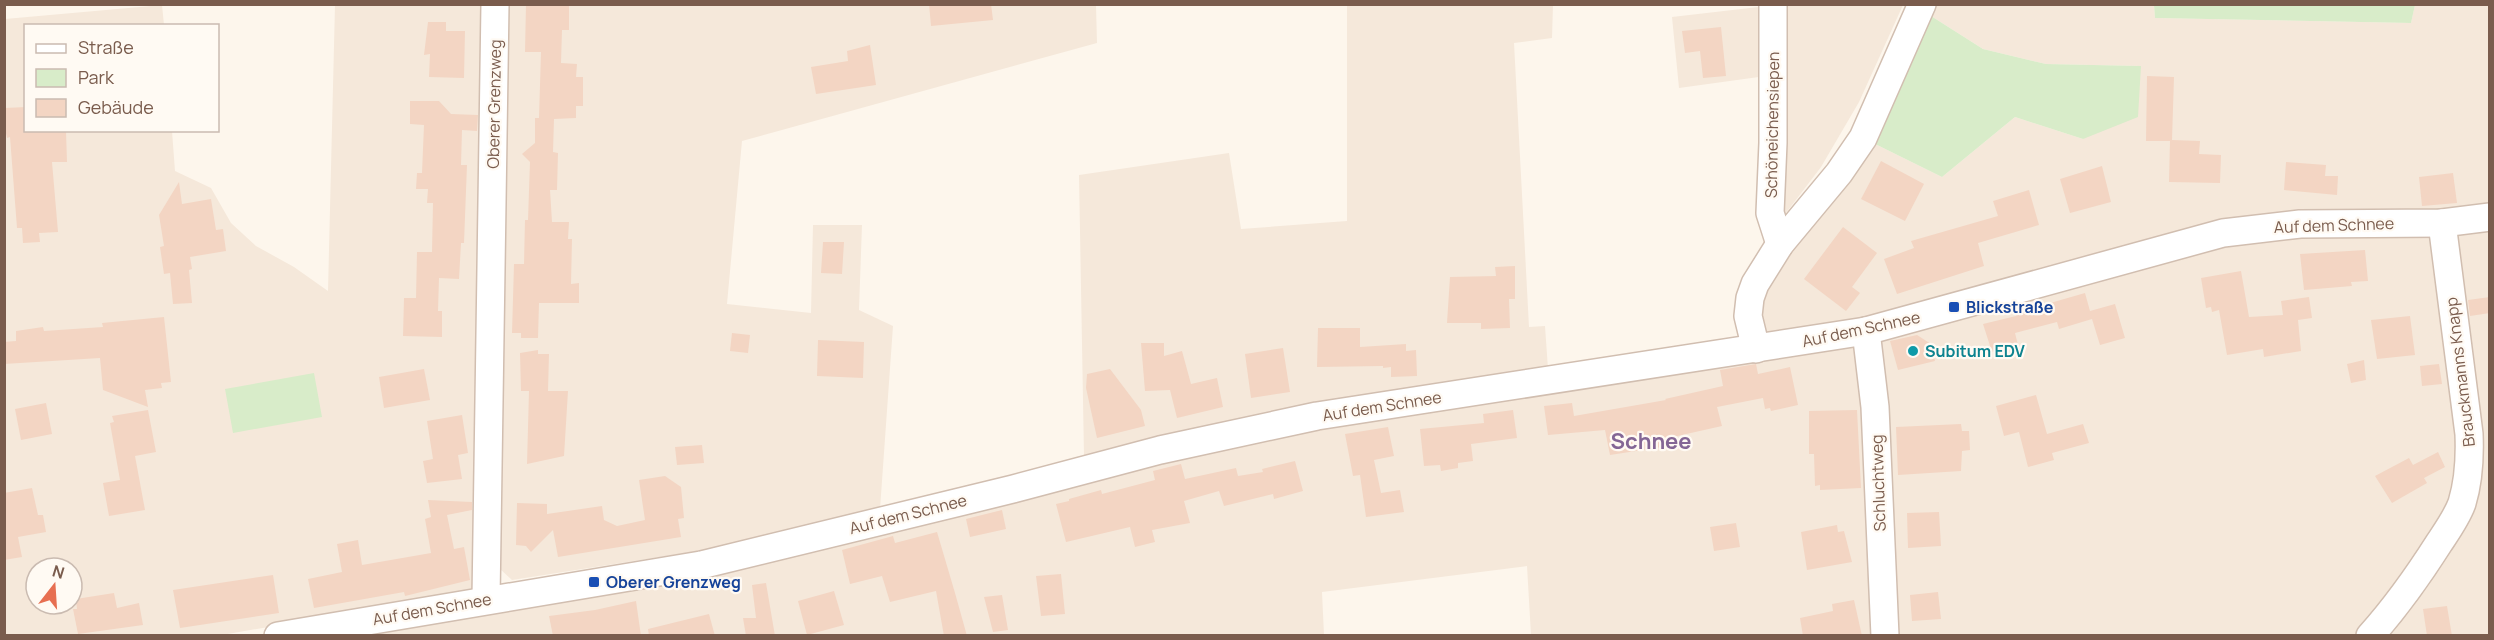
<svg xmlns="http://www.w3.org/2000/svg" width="2494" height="640" font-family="Manrope,sans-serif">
  <rect width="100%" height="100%" fill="#fdf6ec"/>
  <g fill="#f5e8da" fill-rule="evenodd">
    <path d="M2154 4 2155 18 2411 23 2415 5H2489V635H1531L1527 566 1322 592 1324 635 1318 636H311L485 606 1160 450 1755 349 1748 316 1863 138 1942 177 2015 117 2083 139 2141 66 2046 64 1983 49 1920 9 1922 5Z"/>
    <path d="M162 5 164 25 26 26V130L172 131 175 171 211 188 231 223 256 246 294 267 328 291 335 5H489L480 580 470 592 222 635 5 636V19ZM36 568H72V604H36Z"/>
    <path d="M501 5H1096L1097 43 742 141 727 304 811 313 813 225H862L859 310 893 326 880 509 717 548 512 580 498 567Z"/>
    <path d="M1347 5H1553L1552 38 1514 43 1529 327 1545 326 1548 369 1309 403 1084 456 1079 175 1229 153 1241 229 1347 221Z"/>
    <path d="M1780 5H1903L1859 102 1821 167 1782 218Z"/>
    <path d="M1767 6 1766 76 1679 88 1672 17Z"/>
  </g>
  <g fill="#d8ecc9">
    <path d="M2154 5V4L2415 5 2411 23 2155 18Z"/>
    <path d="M1920 9 1983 49 2046 64 2141 66 2138 117 2083 139 2015 117 1942 177 1863 138Z"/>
    <path d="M314 373 322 417 233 433 225 389Z"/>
  </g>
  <g fill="#f3d5c3">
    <path d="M526 4H569V30H562L561 63 577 64 576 77H583V106H576V118L554 119 553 152 558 153 557 190H550L552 222H569L568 239H572L571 284 579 283V303H539L538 338H521V333H512L514 264H524L525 220H528L530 162 522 154 535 143V118H539L541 52H525Z"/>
    <path d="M929 4H991L993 20 931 26Z"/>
    <path d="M428 22H446V31H465L464 78 429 77 430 54 424 55Z"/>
    <path d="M1721 27 1726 76 1703 78 1700 51 1685 53 1682 31Z"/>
    <path d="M870 45 876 85 816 94 811 67 848 61 847 51Z"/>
    <path d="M2147 76 2174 77 2172 140 2200 141 2199 154 2221 155 2220 183 2169 182 2170 141H2146Z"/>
    <path d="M410 101H439L451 114 478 115 477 131 462 130 461 165H467L464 243H461L459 279 439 278 438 311H442V337L403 336 404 298H416L417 252H432L433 203H427L428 189H416L417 173H422L424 125 410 124Z"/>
    <path d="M26 107V130L66 131 67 162H52L58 232 39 233 40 242 23 243 22 228H17L10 137 7 138 5 128V108Z"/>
    <path d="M1881 161 1924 184 1905 221 1861 199Z"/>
    <path d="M2286 162 2326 165 2325 176H2338L2337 195 2284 190Z"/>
    <path d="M2102 166 2111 202 2070 213 2060 179Z"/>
    <path d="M2453 173 2457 203 2422 206 2419 177Z"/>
    <path d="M179 182 182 204 211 199 216 230 223 229 226 251 190 257 192 269 189 270 192 303 173 304 170 273 164 274 160 247 164 246 159 215Z"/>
    <path d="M2029 190 2039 225 1978 243 1984 266 1897 294 1884 259 1914 248 1911 241 1998 216 1993 201Z"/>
    <path d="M1843 227 1877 253 1852 287 1860 293 1846 311 1804 279Z"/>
    <path d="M823 242H844L842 274 821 273Z"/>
    <path d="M2365 250 2368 281 2351 282 2352 286 2304 290 2300 254Z"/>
    <path d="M1515 266V299H1509L1510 328 1481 329V323H1447L1450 277 1496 276 1495 267Z"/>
    <path d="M2241 271 2249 317 2283 315 2281 301 2309 297 2312 318 2298 320 2301 351 2264 357 2263 349 2227 355 2219 310 2212 312 2211 307 2206 308 2201 278Z"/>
    <path d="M2085 293 2090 311 2115 304 2125 338 2100 345 2092 319 2059 329 2057 322 2015 333 2018 345 1992 352 1983 324 2016 316 2015 313Z"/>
    <path d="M2490 297V313L2470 316 2468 300Z"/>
    <path d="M2410 316 2415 355 2377 359 2371 320Z"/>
    <path d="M164 317 171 382 161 383 162 388 145 390 148 407 103 390 100 358 4 364V342L16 341V331L43 327 44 331 103 327 102 323Z"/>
    <path d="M1318 328H1360V347L1406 344V351L1416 350 1417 376 1391 377V367L1383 368V366L1317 367Z"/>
    <path d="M732 333 750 335 748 353 730 351Z"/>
    <path d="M1917 335 1931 344 1935 361 1898 370 1890 341Z"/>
    <path d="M818 340 864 342 863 378 817 376Z"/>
    <path d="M1141 343H1164V356L1182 351 1191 384 1217 378 1223 407 1177 418 1170 390 1145 391Z"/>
    <path d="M1283 348 1290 392 1251 398 1245 354Z"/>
    <path d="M538 350V354H549L548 391H568L564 456 527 464 529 391H521L520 353Z"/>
    <path d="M2364 360 2366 380 2351 383 2347 364Z"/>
    <path d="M1756 364 1758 374 1790 367 1798 405 1771 411 1770 408 1765 409 1763 398 1717 407 1722 426 1673 437 1675 445 1610 455 1605 430 1548 435 1544 406 1572 403 1574 416 1666 400 1665 399 1723 386 1720 370Z"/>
    <path d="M2439 364 2442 384 2422 386 2420 366Z"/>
    <path d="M424 369 430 400 384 408 379 377Z"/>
    <path d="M1110 369 1141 410 1145 426 1097 438 1086 388 1087 374Z"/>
    <path d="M2036 395 2047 434 2083 424 2089 443 2052 453 2054 460 2028 467 2019 432 2004 436 1996 406Z"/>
    <path d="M46 403 52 434 21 440 15 409Z"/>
    <path d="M148 410 156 452 135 456 145 510 109 516 103 483 120 480 110 423 114 422 112 416Z"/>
    <path d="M1513 410 1517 438 1471 444 1473 461 1458 463V468L1441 471 1440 465 1424 466 1420 429 1484 423 1483 414Z"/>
    <path d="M1857 410 1861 488 1820 490V485L1815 486 1814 454H1809V411Z"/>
    <path d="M462 415 468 453 458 455 462 479 427 483 423 461 433 459 427 421Z"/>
    <path d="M1961 424 1962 431H1969L1970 450 1962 451 1961 471 1898 475 1896 427Z"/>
    <path d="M1388 427 1394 456 1374 460 1381 493 1400 490 1404 512 1366 517 1360 475 1353 476 1345 434Z"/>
    <path d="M702 445 704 463 677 465 675 447Z"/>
    <path d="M2438 452 2445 467 2424 478 2427 483 2392 503 2375 476 2409 458 2413 465Z"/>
    <path d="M1295 461 1303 491 1274 499 1273 494 1224 506 1219 491 1184 501 1190 523 1152 530 1155 542 1135 547 1130 527 1066 542 1056 504 1069 501V499L1101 490 1102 494 1155 480 1153 471 1181 464 1185 479 1236 468 1238 476 1263 472 1262 469Z"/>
    <path d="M665 476 681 487 684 518 678 519 681 537 558 557 553 530 531 552 526 546 516 545 517 503 547 504V514L602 506 604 520 617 526 645 520 639 480Z"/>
    <path d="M32 488 38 515H43L46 532 18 537 22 557 4 560V509H6L4 493Z"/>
    <path d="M428 500 472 502V510L447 515 454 549 464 547 470 580 405 596 404 592 314 608 308 579 342 572 337 544 358 540 362 565 431 553 425 519 431 517Z"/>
    <path d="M1002 510 1006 529 970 537 966 519Z"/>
    <path d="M1939 512 1941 546 1908 548 1907 513Z"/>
    <path d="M1736 523 1740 547 1714 551 1710 527Z"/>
    <path d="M1837 525 1838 532 1844 531 1852 562 1807 570 1801 532Z"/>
    <path d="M937 532 955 593 967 636H944L936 591 890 602 882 576 850 584 842 550 893 536 895 543Z"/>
    <path d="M1061 574 1065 614 1041 616 1036 576Z"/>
    <path d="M273 575 279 613 180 628 173 590Z"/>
    <path d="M766 583 775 636H746L743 618H756L752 585Z"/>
    <path d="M834 591 844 625 807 635 798 601Z"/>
    <path d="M1938 592 1941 619 1912 621 1910 595Z"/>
    <path d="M114 593 117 608 139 603 143 625 78 634 73 609H77L76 599Z"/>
    <path d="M1002 595 1008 630 993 632 984 597Z"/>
    <path d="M1854 600 1862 636H1803L1800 618 1833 611 1832 604Z"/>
    <path d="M636 601 641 636H553L549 616 595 610Z"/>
    <path d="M2447 606 2452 636H2427L2423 609Z"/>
    <path d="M709 614 715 636H649L648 629Z"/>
  </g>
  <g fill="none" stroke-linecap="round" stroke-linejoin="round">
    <defs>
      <g id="minor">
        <path d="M1773 4V143L1770 213 1780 244"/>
        <path d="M1866 331 1875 407 1885 636"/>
        <path d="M1756 349 1748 316 1750 298 1755 284 1780 244 1839 173 1863 138 1922 4"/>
        <path d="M486 599 495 4"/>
        <path d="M278 636 701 565 1013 489 1160 450 1317 416 1866 331 2223 233 2300 224 2442 223 2490 217"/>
        <path d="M2370 636C2396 607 2418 576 2439 543 2447 531 2457 517 2462 503 2469 480 2470 458 2469 434L2442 223"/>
      </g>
    </defs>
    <use href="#minor" stroke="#d1beb0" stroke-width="30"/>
    <use href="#minor" stroke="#fff" stroke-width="27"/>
  </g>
  <g fill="#1a4fb4" stroke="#fffaf3" stroke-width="2">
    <rect x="1948" y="301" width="12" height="12" rx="3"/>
    <rect x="588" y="576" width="12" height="12" rx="3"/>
  </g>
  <circle fill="#0f9aa8" stroke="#fffaf3" stroke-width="2" cx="1913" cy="351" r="6"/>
  <g text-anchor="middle" stroke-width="4.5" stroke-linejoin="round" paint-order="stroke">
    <g font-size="16" fill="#7a5c4d" stroke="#fffaf3">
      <text transform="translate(494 104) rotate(-89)" y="6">Oberer Grenzweg</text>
      <text transform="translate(1772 125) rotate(-89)" y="6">Schöneichensiepen</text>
      <text transform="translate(2334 225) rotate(-2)" y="6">Auf dem Schnee</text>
      <text transform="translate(1861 329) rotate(-12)" y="6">Auf dem Schnee</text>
      <text transform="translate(2460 372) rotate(-97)" y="6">Brauckmanns Knapp</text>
      <text transform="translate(1382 406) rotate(-9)" y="6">Auf dem Schnee</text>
      <text transform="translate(1878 483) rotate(-92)" y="6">Schluchtweg</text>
      <text transform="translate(908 514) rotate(-14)" y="6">Auf dem Schnee</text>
      <text transform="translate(432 609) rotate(-10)" y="6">Auf dem Schnee</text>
    </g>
    <g font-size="16" font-weight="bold" fill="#164399" stroke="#fffaf3" text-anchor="start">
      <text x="1966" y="313">Blickstraße</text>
      <text x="606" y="588">Oberer Grenzweg</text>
    </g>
    <g font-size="16" font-weight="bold" fill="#0d838f" stroke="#fffaf3" text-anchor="start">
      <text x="1925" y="357">Subitum EDV</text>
    </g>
    <g font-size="22" font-weight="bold" fill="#846695" stroke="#fffaf3">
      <text x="1651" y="449">Schnee</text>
    </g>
  </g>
  <rect width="2494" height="640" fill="none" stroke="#7a5c4d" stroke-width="12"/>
  <rect x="24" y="24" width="195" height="108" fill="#fffaf3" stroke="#cabbb1" stroke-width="1.5"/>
  <rect x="36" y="44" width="30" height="9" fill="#ffffff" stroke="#cabbb1" stroke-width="1.5"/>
  <text x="78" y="54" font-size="18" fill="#7a5c4d">Straße</text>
  <rect x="36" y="69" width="30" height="18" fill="#d8ecc9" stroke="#cabbb1" stroke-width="1.5"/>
  <text x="78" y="84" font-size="18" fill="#7a5c4d">Park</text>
  <rect x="36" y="99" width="30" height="18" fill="#f3d5c3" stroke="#cabbb1" stroke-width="1.5"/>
  <text x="78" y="114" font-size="18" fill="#7a5c4d">Gebäude</text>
  <g transform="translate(54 586) rotate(17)"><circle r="28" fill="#fffaf3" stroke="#cabbb1" stroke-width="1.5"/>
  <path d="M0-4.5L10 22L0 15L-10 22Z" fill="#e76f51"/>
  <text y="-9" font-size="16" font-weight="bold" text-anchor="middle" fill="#7a5c4d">N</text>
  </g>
</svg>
